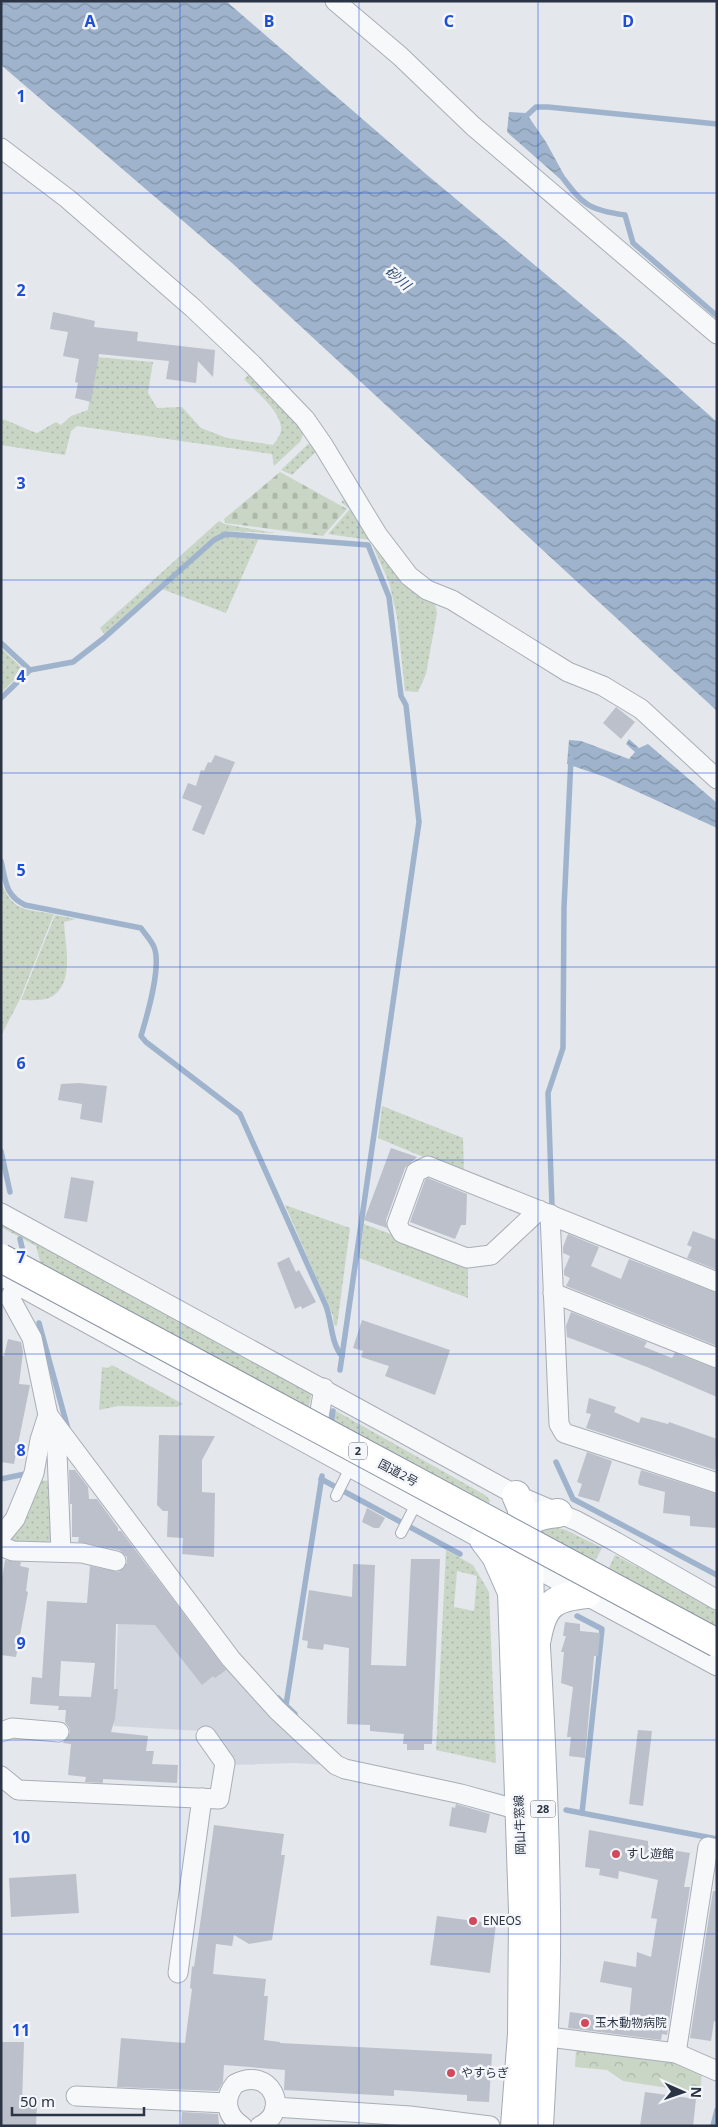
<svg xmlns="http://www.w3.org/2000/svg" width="718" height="2127" font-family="'Noto Sans','Noto Sans JP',sans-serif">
  <defs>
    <pattern id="grass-dots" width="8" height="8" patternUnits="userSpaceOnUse" patternTransform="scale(1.25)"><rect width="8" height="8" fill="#c9d6c5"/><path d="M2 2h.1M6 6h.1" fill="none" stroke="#adb8ab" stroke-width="1.8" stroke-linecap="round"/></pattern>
    <pattern id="cemetery-stones" width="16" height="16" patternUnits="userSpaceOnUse" patternTransform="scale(1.25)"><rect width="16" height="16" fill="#c9d6c5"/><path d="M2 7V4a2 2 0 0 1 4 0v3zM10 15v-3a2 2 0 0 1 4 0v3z" fill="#adb8ab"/></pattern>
    <pattern id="park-crowns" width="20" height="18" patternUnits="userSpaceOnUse" patternTransform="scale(1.25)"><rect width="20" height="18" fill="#c9d6c5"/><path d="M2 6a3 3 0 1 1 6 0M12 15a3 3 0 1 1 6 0" fill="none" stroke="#adb8ab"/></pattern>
    <pattern id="water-waves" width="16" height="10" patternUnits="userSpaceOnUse" patternTransform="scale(1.25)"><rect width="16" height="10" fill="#9fb4cc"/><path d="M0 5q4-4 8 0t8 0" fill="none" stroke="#8293a7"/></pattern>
  </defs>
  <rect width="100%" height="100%" fill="#e4e7ec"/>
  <path fill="#d2d6de" d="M157 1573 328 1765 294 1763 233 1765 234 1759 211 1727 202 1731 114 1726 119 1596Z"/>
  <g fill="url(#grass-dots)" fill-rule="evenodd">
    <path d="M96 357 153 362 148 393 157 408 182 407 201 428 227 438 273 445C277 440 282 433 281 427 279 409 255 391 244 379L252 372 305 430 300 442 274 466 272 454 77 426 71 431 65 455 1 445V419C14 422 24 429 37 433L56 422 61 425 71 416 88 410Z"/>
    <path d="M315 443 319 449 292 475 281 470 308 444Z"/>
    <path d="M348 496 435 603 437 613 426 674 418 692 405 691 397 617 389 582 370 540 328 534 350 509 341 502Z"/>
    <path d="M219 521 224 524 275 533 227 531 213 538 105 635 100 628Z"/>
    <path d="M227 535 259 538 226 613 162 589 215 542Z"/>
    <path d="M1 648 24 670 1 693Z"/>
    <path d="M1 881C12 912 25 909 54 914L20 999 1 1036Z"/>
    <path d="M55 915 76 919 64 922C65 945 76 986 49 998 42 1001 29 1000 21 1000Z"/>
    <path d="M382 1106 463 1138 464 1174 378 1138Z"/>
    <path d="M285 1205 350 1228 337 1326 334 1325 333 1316Z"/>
    <path d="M1 1220 313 1388 308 1410 41 1265 36 1246 1 1227Z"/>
    <path d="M364 1224 468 1263V1298L359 1258Z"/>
    <path d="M112 1365 183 1404 177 1407 118 1406 99 1410 102 1367 108 1368Z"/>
    <path d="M336 1411 485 1495 490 1500 488 1508 333 1422Z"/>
    <path d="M37 1480 51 1481 54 1539 46 1543H10L9 1538Z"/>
    <path d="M555 1527 566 1530 602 1548 593 1565 539 1534 544 1529Z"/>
    <path d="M446 1550 473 1565 489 1592 496 1763 436 1750ZM457 1571 477 1576 474 1611 454 1607Z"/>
    <path d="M615 1555 717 1609V1631L607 1572Z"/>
  </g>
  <path fill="url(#cemetery-stones)" d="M280 472 347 509 323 536 225 523 224 519Z"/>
  <path fill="url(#park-crowns)" d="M576 2049 677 2063 702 2073 700 2093 623 2081 607 2070 575 2067Z"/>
  <g fill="url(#water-waves)">
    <path d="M1 1H226L426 174 629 344 717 422V711L232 263 1 65Z"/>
    <path d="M509 112 526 113 546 142 564 175 563 179 559 178 507 132Z"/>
    <path d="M629 739 639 748 648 744 717 803V828L605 777 567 764 569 740 581 741 629 759 635 752 626 744Z"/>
  </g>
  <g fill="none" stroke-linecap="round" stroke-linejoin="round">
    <g stroke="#9fb4cc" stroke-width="5.5">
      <path d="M524 118 536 107H548L717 124"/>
      <path d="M559 173C582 203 586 210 625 215L633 243 717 316"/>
      <path d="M1 643 30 670 73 662 104 638 214 540 226 534 368 545 389 597 401 696 406 705 419 822 340 1370"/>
      <path d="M1 698 30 670"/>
      <path d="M1 861C6 882 5 895 25 905L141 928C145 934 151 940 154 947 162 966 147 1016 141 1036L146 1042 240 1114 326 1306C332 1322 331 1344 342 1356"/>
      <path d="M1 1151 10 1192"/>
      <path d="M552 1206 548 1093 563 1048 564 908 571 758"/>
      <path d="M20 1239 25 1260"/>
      <path d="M39 1323 68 1429"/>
      <path d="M331 1426 333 1411"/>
      <path d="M556 1462 573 1499 717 1575"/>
      <path d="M1 1479 25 1474"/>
      <path d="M321 1479 460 1554"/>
      <path d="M577 1616 602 1629 582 1813"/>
      <path d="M278 1698 295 1714"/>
      <path d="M286 1705 322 1476"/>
      <path d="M566 1810 717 1839"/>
      <path d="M713 2126 717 2110"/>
    </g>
  </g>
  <g fill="#bbc0ca" fill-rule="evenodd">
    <path d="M53 312 95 321 94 327 138 332 137 341 215 350 213 377 198 361 196 383 166 379 169 361 99 354 91 402 75 398 78 383 75 382 79 359 63 356 68 332 50 329Z"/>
    <path d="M616 707 635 722 621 739 603 723Z"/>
    <path d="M215 755 235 762 204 835 192 830 202 806 182 798 188 783 196 786 201 770 204 771 208 762 211 763Z"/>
    <path d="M79 1083 107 1086 102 1123 80 1119 82 1104 58 1100 61 1084Z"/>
    <path d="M391 1148 417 1157 405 1168 386 1220 387 1228 364 1220Z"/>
    <path d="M71 1177 94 1181 87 1222 64 1218Z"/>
    <path d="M428 1178 467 1194 466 1225H461L455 1239 410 1222 425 1180Z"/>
    <path d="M693 1231 717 1240V1270L687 1258 692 1247 687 1245Z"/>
    <path d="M568 1234 599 1247 591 1266 621 1279 629 1259 717 1293V1346L566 1286 570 1278 564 1275V1270L570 1256 563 1253V1247Z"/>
    <path d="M289 1257 296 1272 299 1270 316 1302 302 1309 301 1306 295 1309 277 1263Z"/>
    <path d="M571 1312 647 1342 644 1347 672 1358 675 1353 717 1369V1397L647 1367 567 1337 566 1326Z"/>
    <path d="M362 1320 450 1350 435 1395 385 1376 389 1366 361 1357 363 1351 353 1348Z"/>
    <path d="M8 1339 21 1342 23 1352 19 1384 30 1385 14 1464 1 1462V1356H4Z"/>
    <path d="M589 1398 616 1407 614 1412 639 1423 641 1417 668 1424 669 1422 717 1439 715 1470 586 1428 591 1414 586 1413Z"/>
    <path d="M159 1435 215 1436 202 1460V1492L215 1493 214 1557 182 1554 183 1538 167 1537 168 1511H163L157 1505Z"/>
    <path d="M587 1452 612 1461 599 1502 578 1496 582 1484 577 1482Z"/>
    <path d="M69 1470H75L88 1487 89 1499H97L118 1528V1531H121L226 1670 215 1678 213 1676 202 1685 155 1625 116 1624 114 1689H118L115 1719 111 1732 148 1736 146 1751H154L152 1764 178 1765 177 1783 103 1779V1783L85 1782 86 1777 68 1775 71 1744 63 1743 70 1733 69 1727 65 1722 66 1710H58L59 1706 30 1704 32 1677 42 1678 47 1601 87 1603 90 1566 119 1572 127 1563V1557L119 1550 78 1542 79 1537H72V1504H70ZM61 1661 95 1663 91 1697 59 1696Z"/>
    <path d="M641 1470 717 1494V1528L690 1526V1516L663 1513 665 1492 639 1485 638 1482Z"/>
    <path d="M367 1508 385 1518 379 1528H374L362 1522Z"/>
    <path d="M411 1559H440L432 1744H424V1750H407V1744H403L404 1734 370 1731V1725L347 1724 349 1648 324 1644 323 1650 307 1648 308 1641 302 1640 309 1590 352 1597 353 1564 375 1565 371 1665 406 1666Z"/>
    <path d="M5 1560 21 1562 20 1566 29 1568 26 1591 28 1592 16 1657 1 1655V1585Z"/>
    <path d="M565 1622 580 1624V1631L600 1633 598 1656H594L585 1758 569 1756 571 1737H567L573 1687 561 1683 564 1652H561L566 1636H563Z"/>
    <path d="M638 1730 652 1731 643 1806 629 1804Z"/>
    <path d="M456 1804 490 1814 486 1833 449 1826 452 1807 455 1808Z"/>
    <path d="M214 1825 284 1834 281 1855H285L272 1940 249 1944 234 1935 232 1946 216 1944 213 1974 266 1979 264 1996H268L264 2040 280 2042V2043L492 2054 489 2102 467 2101V2095L394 2090V2096L284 2090 285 2070 224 2065 223 2082 218 2091 117 2087 121 2038 185 2043 192 1989 190 1988 192 1966 194 1967Z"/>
    <path d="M589 1830 648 1841V1846L690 1853 684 1887H690L667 2035 662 2034 661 2040 568 2028 570 2012 629 2020 632 1988 600 1982 604 1961 636 1967 637 1952 651 1957 657 1919 651 1918 658 1880 619 1871 618 1879 599 1875 600 1869 585 1867Z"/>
    <path d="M76 1874 79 1913 11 1917 9 1878Z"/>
    <path d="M713 1891H717V2022L714 2021 711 2041 690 2038Z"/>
    <path d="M437 1916 496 1924 490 1973 430 1965Z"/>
    <path d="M1 2042H24L22 2104H37L36 2126H1Z"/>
    <path d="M645 2092 696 2099 693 2126H640Z"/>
    <path d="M182 2112 218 2114 219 2126H181Z"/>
  </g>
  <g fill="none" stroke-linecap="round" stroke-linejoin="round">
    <defs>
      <g id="service">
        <path d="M336 1496 350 1468"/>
        <path d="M401 1533 416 1504"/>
      </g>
      <g id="minor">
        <path d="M335 1 400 56 473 126 717 334"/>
        <path d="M1 148 68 199 193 308 252 364 305 419 323 445 377 534 409 576 427 590 452 600 568 672 603 686 641 709 717 779"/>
        <path d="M539 1210 491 1255 467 1258 402 1233 397 1224 416 1172 428 1166 717 1282"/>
        <path d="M1 1213 516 1495 577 1521 616 1542 717 1600"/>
        <path d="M550 1214 559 1424 564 1433 717 1483"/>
        <path d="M1 1276 494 1546"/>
        <path d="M553 1293 717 1358"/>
        <path d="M48 1415 231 1659 277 1710 336 1765 345 1769 461 1794 530 1813"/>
        <path d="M56 1428 61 1552"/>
        <path d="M315 1439 324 1388"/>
        <path d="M1 1536 15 1519 34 1473 40 1440 48 1415 32 1338 10 1298 17 1285"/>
        <path d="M1 1546 13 1551 82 1553 116 1561"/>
        <path d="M520 1560 717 1666"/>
        <path d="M1 1732 12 1728 59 1732"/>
        <path d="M1 1776 18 1790 219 1799 225 1763 206 1736"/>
        <path d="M178 1973 202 1798"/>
        <path d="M533 2035 676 2053 717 2071"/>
        <path d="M676 2053 708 1847 717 1849"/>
        <path d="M76 2096 227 2103"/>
        <path d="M275 2107 410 2116 490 2126"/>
        <path d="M242 2126C226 2116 223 2099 235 2084 270 2065 292 2111 260 2126"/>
      </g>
      <g id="primary">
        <path d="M516 1495C533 1530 528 1564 530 1602 532 1617 535 1632 536 1647 541 1734 545 1823 546 1911 547 1982 543 2054 539 2126"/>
        <path d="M484 1540 496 1556 511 1590"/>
        <path d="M537 1638C543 1604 554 1597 587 1594"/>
        <path d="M515 2126 522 2034 523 1911 512 1592C514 1575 518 1531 532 1520 538 1515 550 1514 558 1513"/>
      </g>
    </defs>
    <use href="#service" stroke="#a9aeb7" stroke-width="12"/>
    <use href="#minor" stroke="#a9aeb7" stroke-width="21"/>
    <use href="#primary" stroke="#a3abb8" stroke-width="30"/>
    <use href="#service" stroke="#f7f8fa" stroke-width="10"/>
    <use href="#minor" stroke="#f7f8fa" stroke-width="19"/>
    <use href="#primary" stroke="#fff" stroke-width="28"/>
    <defs>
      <path id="trunk-bridge" d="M1 1258 717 1643"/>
    </defs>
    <use href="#trunk-bridge" stroke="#8b94a3" stroke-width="30" stroke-linecap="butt"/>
    <use href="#trunk-bridge" stroke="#fff" stroke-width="28"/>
  </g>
  <path fill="none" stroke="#1d4ed8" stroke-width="1" stroke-opacity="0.55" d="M180 1V2126M359 1V2126M538 1V2126M1 193H717M1 387H717M1 580H717M1 773H717M1 967H717M1 1160H717M1 1354H717M1 1547H717M1 1740H717M1 1934H717"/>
  <g fill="#d1495b" stroke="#f4f6f9" stroke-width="2">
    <circle cx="616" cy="1854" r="5"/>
    <circle cx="473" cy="1921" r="5"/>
    <circle cx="585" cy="2023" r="5"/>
    <circle cx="451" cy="2073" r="5"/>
  </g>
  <g text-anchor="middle" stroke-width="5" stroke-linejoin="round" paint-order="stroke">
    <g fill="#f4f6f9" stroke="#676e7b" stroke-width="1">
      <rect x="349" y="1442.5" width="18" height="17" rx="4"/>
      <rect x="530.5" y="1800.5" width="25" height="17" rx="4"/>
    </g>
    <g font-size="11" font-weight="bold" fill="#2b3445">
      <text x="358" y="1455">2</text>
      <text x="543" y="1813">28</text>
    </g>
    <g font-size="12" fill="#2b3445" stroke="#f4f6f9">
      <text transform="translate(398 1473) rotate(28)" y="4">国道2号</text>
      <text transform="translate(520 1825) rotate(-92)" y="4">岡山牛窓線</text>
    </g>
    <g font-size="12" fill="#2b3445" stroke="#f4f6f9" text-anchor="start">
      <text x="626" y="1858">すし遊館</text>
      <text x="483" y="1925">ENEOS</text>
      <text x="595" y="2027">玉木動物病院</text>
      <text x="461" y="2077">やすらぎ</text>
    </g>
    <g font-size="14" font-style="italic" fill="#34527a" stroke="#f4f6f9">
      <text transform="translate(398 278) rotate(41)" y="5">砂川</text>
    </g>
  </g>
  <g font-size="16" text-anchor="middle" font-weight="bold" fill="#1d4ed8" stroke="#f4f6f9" stroke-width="5" stroke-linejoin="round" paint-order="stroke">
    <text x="90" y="27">A</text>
    <text x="269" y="27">B</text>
    <text x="449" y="27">C</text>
    <text x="628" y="27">D</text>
    <text x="21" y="102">1</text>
    <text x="21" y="296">2</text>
    <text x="21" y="489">3</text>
    <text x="21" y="682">4</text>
    <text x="21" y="876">5</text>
    <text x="21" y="1069">6</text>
    <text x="21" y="1263">7</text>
    <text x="21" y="1456">8</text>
    <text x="21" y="1649">9</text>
    <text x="21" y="1843">10</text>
    <text x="21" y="2036">11</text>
  </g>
  <rect width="718" height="2127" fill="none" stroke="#2b3445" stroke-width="5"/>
  <g transform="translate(683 2092) rotate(92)" stroke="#f4f6f9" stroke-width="4" paint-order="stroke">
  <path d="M0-4L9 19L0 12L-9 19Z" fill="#2b3445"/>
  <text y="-8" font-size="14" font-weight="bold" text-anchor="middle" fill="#2b3445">N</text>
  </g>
  <path d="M12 2107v8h132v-8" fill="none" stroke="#2b3445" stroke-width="2.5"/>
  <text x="20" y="2107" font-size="15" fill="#2b3445" stroke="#f4f6f9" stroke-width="4" paint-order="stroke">50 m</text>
</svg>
